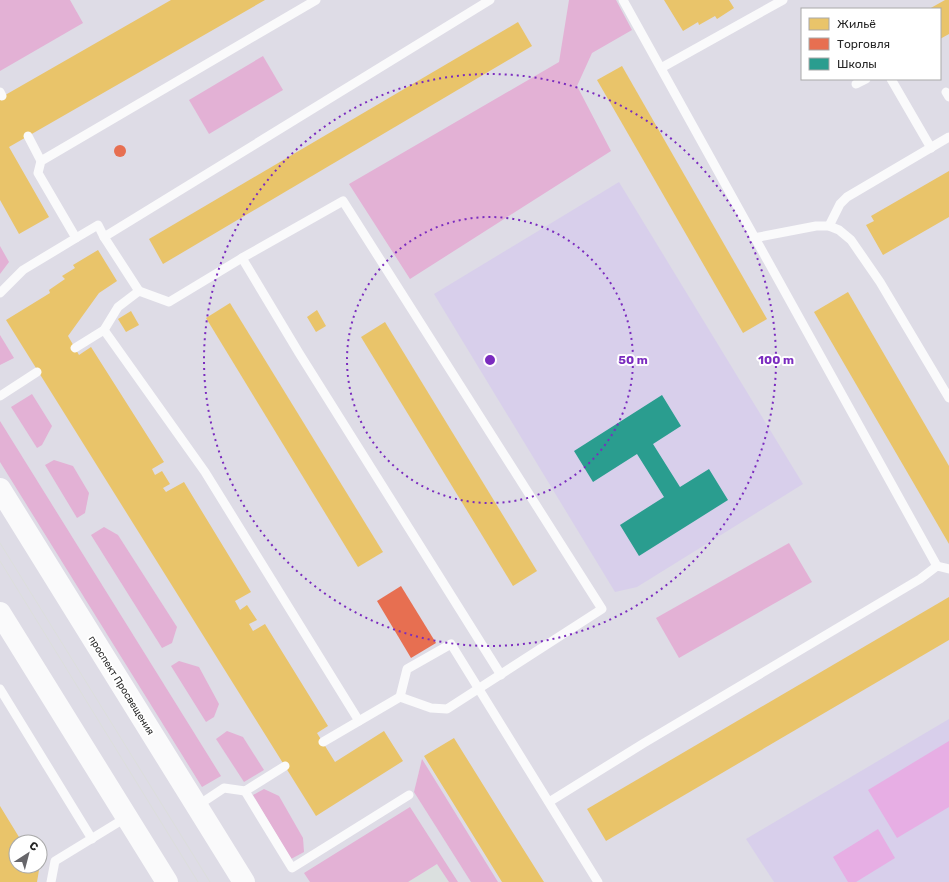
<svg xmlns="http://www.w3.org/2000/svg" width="949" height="882" font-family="Rubik,sans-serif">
  <rect width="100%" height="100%" fill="#dedce6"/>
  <path fill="#dbe0df" d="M437 864 449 882H408Z"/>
  <g fill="#d8cfeb">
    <path d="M619 182 803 484 637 587 615 592 434 294Z"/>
    <path d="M949 719V882H774L746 839Z"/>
  </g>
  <g fill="#e3b1d5">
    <path d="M0 0H70L83 23 0 71Z"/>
    <path d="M569 0H616L632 30 592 53 577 86 611 151 410 279 349 184 559 62Z"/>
    <path d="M263 56 283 90 209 134 189 100Z"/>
    <path d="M0 246 9 262 0 274Z"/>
    <path d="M0 335 14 358 0 365Z"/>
    <path d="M32 394 52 426 42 445 37 448 11 407Z"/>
    <path d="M0 421 221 776 202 787 0 462Z"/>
    <path d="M54 460 73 466 89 493 85 513 77 518 45 465Z"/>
    <path d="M104 527 118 535 177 627 172 643 162 648 91 535Z"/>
    <path d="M789 543 812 582 679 658 656 618Z"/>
    <path d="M179 661 199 667 219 704 214 717 206 722 171 666Z"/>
    <path d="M227 731 243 737 264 770 244 782 216 739Z"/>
    <path d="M422 759 498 882H471L414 792Z"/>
    <path d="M264 789 279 796 303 838 304 852 291 859 253 795Z"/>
    <path d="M410 807 458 882H449L437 864 408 882H310L304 873Z"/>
  </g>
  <g fill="#e7aee4">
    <path d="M949 741V807L897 838 868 790Z"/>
    <path d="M878 829 895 858 856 882H848L833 857Z"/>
  </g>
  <g fill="#e9c46a">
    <path d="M171 0H265L9 147 49 217 19 234 0 200V98Z"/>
    <path d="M664 0H729L734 8 717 19 715 16 699 25 698 22 683 31Z"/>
    <path d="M945 0H949V34L940 39V9H929Z"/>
    <path d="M518 22 532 46 163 264 149 239Z"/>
    <path d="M622 66 767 319 743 333 597 80Z"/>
    <path d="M949 171V217L883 255 866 225 874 221 871 216Z"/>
    <path d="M98 250 117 281 99 293 68 336 79 355 91 347 164 462 152 469 155 475 162 471 170 484 163 488 166 492 184 482 251 592 235 601 240 610 247 605 257 620 249 624 253 631 265 624 328 726 317 733 335 762 384 731 403 761 316 816 6 320 50 293 49 290 65 279 62 276 75 268 73 265Z"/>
    <path d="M848 292 949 466V544L814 312Z"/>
    <path d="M230 303 383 552 358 567 206 318Z"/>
    <path d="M317 310 326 326 316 332 307 317Z"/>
    <path d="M131 311 139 325 126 332 118 319Z"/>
    <path d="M385 322 537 571 513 586 361 337Z"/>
    <path d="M949 597V640L606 841 587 809Z"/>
    <path d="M454 738 510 828 544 882H502L424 756Z"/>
    <path d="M0 806 22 842H16V866H37L39 870 37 882H0Z"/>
  </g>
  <g fill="#e76f51">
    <circle cx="120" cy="151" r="6"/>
    <path d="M401 586 436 643 411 658 377 601Z"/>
  </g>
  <path fill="#2a9d8f" d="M662 395 681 426 653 444 680 487 709 469 728 500 639 556 620 525 664 497 637 454 593 482 574 451Z"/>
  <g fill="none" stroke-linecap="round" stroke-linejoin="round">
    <g stroke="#fafafb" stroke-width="9">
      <path d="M623 0 937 566"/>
      <path d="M661 68 783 0"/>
      <path d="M891 79 931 148"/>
      <path d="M856 84 866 79"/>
      <path d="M0 92 2 96"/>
      <path d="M946 92 949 97"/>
      <path d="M28 136 41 161"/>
      <path d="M829 226 840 204 847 197 949 137"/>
      <path d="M104 237 98 225 76 238 38 173 41 161 316 0"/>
      <path d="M754 238 816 226H829L839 230 851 240 880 282 949 398"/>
      <path d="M242 258 299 353 501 675"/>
      <path d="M139 291 104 237 490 0"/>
      <path d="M0 293 23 270 76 238"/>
      <path d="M104 330 205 472 359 721"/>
      <path d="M75 348 104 330 118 307 139 291 169 302 242 258 343 201 602 609 447 709 431 708 400 697 323 742"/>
      <path d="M0 396 37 372"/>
      <path d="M0 689 92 839"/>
      <path d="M400 697 407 669 451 644 598 882"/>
      <path d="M245 791 292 868 409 795"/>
      <path d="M549 802 644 743 920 579 937 566 949 569"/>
      <path d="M197 806 224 788 245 791 285 766"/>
      <path d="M51 882 55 861 127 817"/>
    </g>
    <g stroke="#fafafb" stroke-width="22">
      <path d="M0 489 244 882"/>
      <path d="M0 613 167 882"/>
    </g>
    <g stroke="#dcdedc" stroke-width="1">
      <path d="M0 543 210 882"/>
      <path d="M0 561 198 882"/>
    </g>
  </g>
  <g fill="none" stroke="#7b2cbf" stroke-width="2" stroke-dasharray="2 4">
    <circle cx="490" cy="360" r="143"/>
    <circle cx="490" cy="360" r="286"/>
  </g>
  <g text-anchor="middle" stroke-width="4" stroke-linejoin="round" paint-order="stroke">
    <g font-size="10" fill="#272727" stroke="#fff">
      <text transform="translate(122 685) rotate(58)" y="4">проспект Просвещения</text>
    </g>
  </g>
  <circle cx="490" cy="360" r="6" fill="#7b2cbf" stroke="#fff" stroke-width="2"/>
  <g font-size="12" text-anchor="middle" font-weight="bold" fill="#7b2cbf" stroke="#fff" stroke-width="4" stroke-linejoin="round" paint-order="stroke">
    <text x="633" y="364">50 m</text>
    <text x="776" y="364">100 m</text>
  </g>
  <rect x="801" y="8" width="140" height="72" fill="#ffffff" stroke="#a9a9a9"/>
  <rect x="809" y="18" width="20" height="12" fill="#e9c46a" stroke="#a9a9a9"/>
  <text x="837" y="28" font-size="12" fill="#272727">Жильё</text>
  <rect x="809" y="38" width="20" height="12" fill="#e76f51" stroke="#a9a9a9"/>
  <text x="837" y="48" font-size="12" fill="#272727">Торговля</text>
  <rect x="809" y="58" width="20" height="12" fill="#2a9d8f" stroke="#a9a9a9"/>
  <text x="837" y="68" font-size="12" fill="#272727">Школы</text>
  <g transform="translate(28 854) rotate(36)"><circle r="19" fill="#ffffff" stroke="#a9a9a9"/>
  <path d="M0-3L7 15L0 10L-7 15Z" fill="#67666a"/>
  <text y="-6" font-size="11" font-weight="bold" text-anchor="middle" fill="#272727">С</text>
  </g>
</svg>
